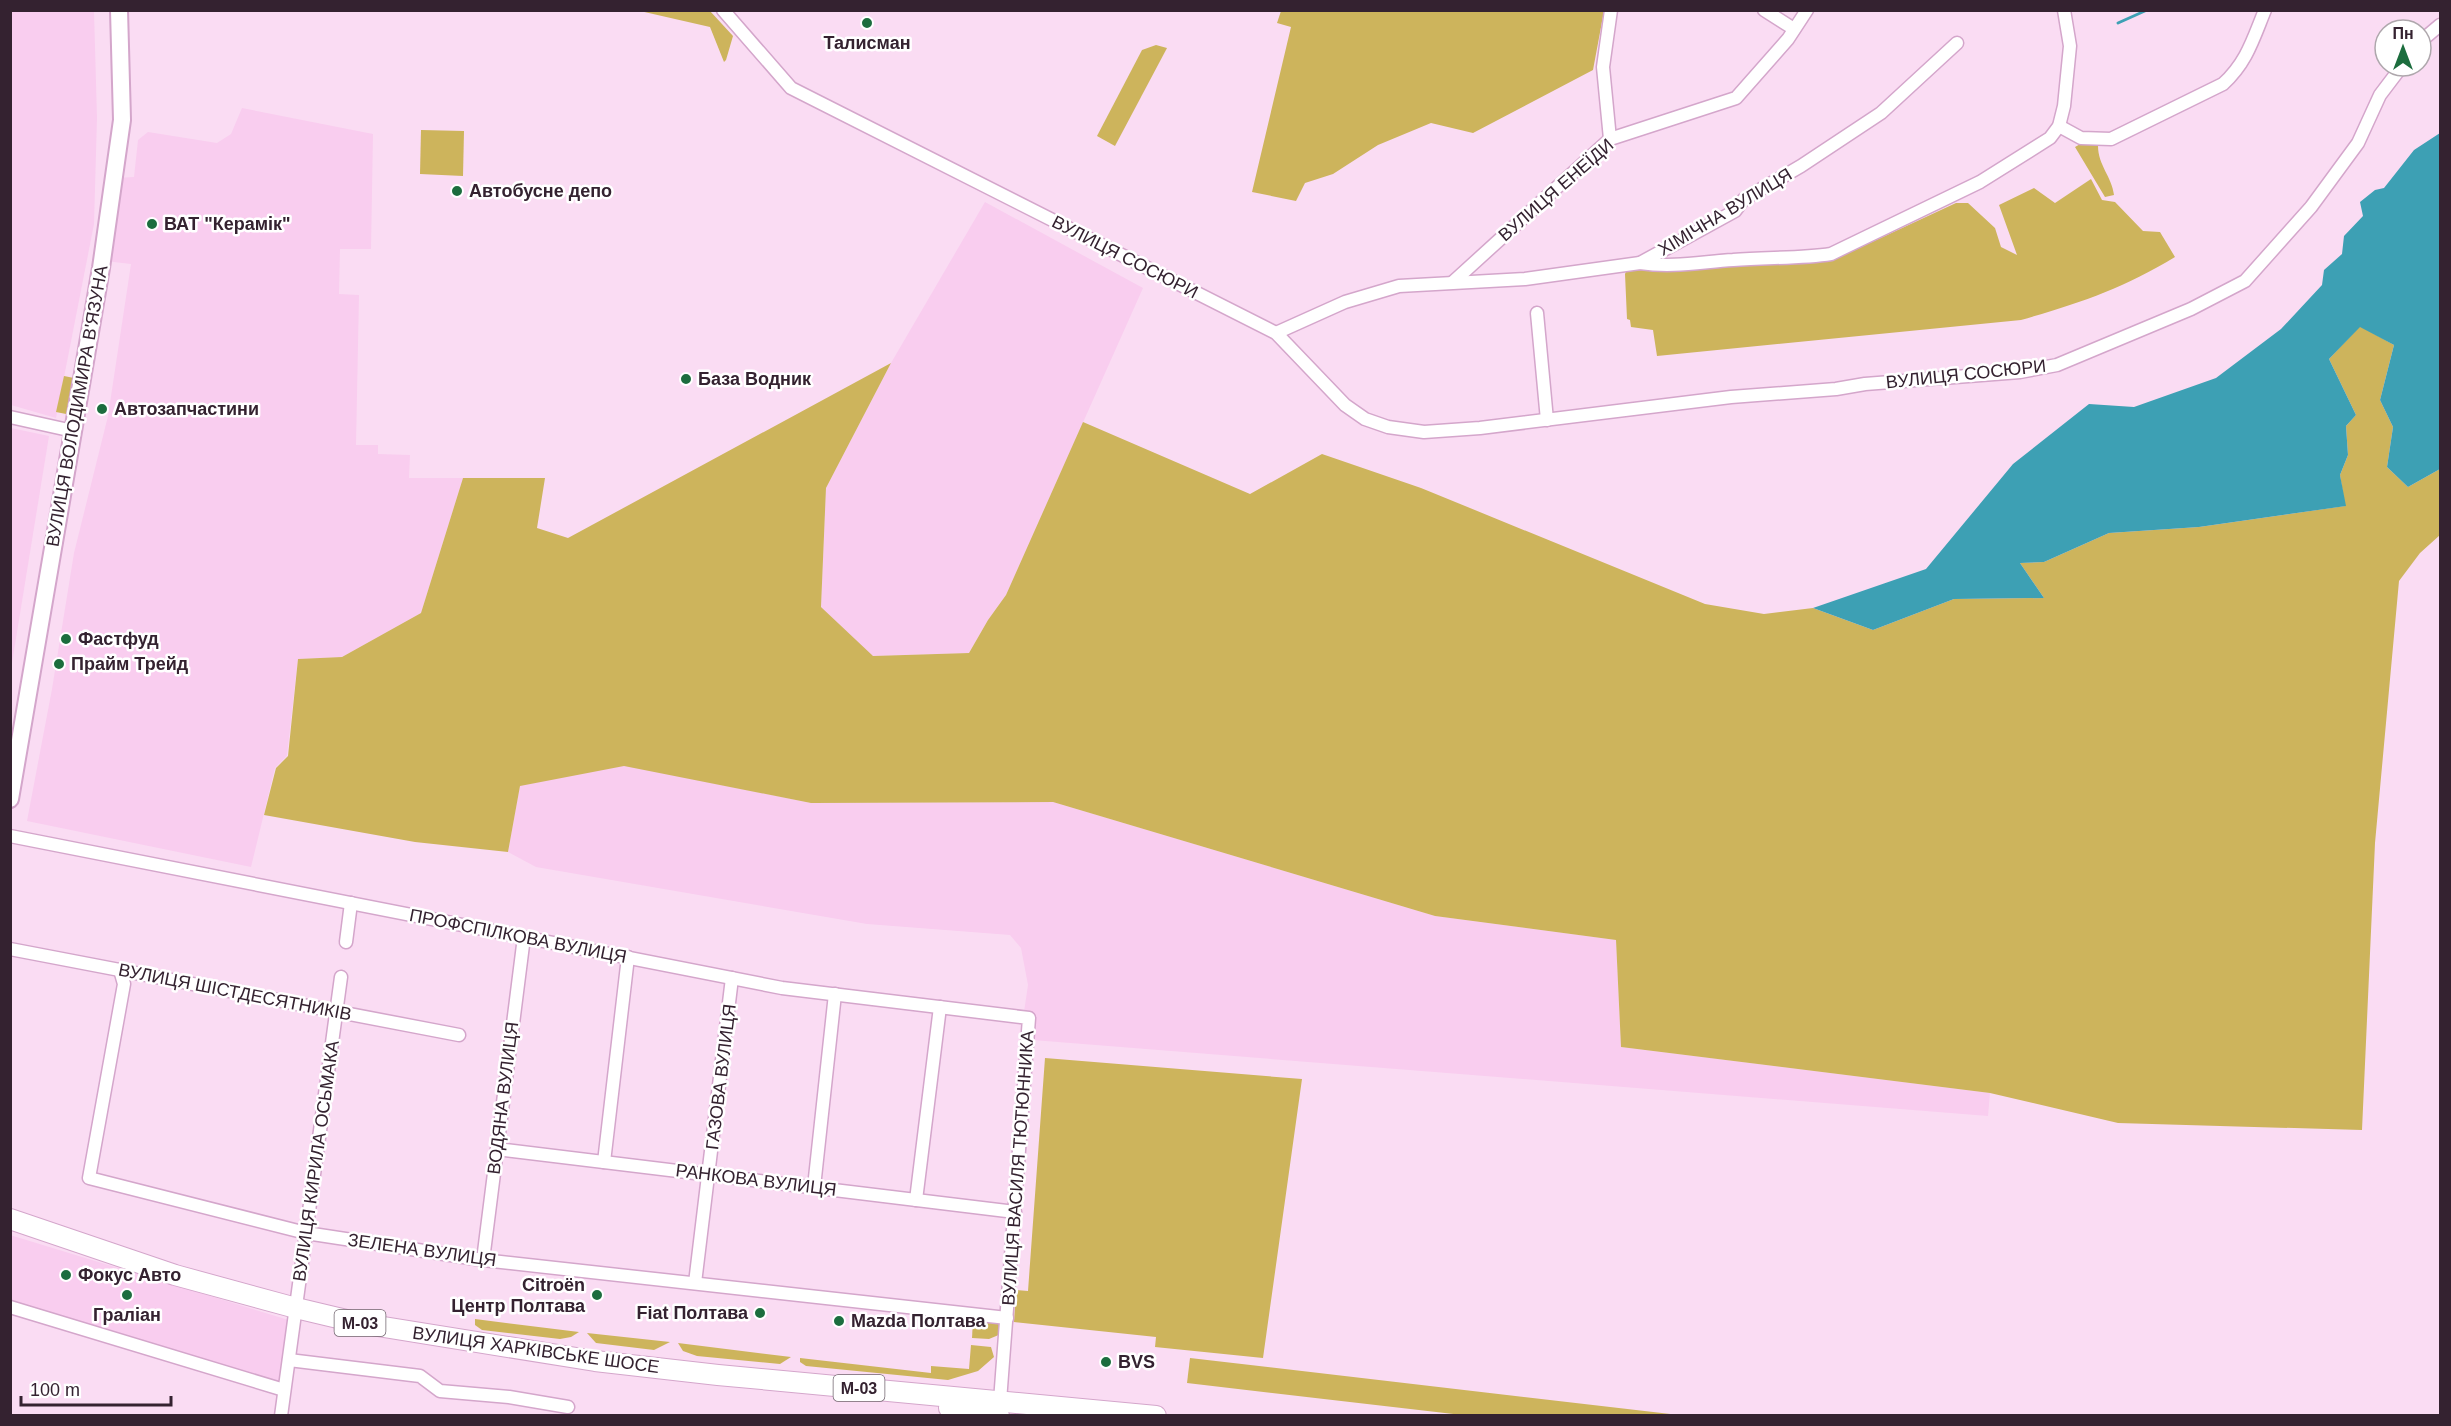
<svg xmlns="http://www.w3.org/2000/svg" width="2451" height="1426" font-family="Arial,sans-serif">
  <rect width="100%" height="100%" fill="#fadcf3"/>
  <g fill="#f9cdef">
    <path d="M10 11H94L97 118 94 224 56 418 11 405Z"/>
    <path d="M242 108 373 134 371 249H340L339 294 359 295 356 445H378V454L410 455 409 478H463L421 613 342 657 298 659 287 756 275 768 251 867 27 821 52 689 74 553 108 416 131 264 105 261 116 178 134 177 138 140 148 132 217 143 231 134Z"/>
    <path d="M985 202 1143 288 1006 595 988 620 969 653 872 656 821 607 826 488 891 363Z"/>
    <path d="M11 428 49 436 11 669 10 428Z"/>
    <path d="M624 765 811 803 1053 802 1435 916 1616 940 1621 1047 1990 1093 1988 1116 1020 1039 1028 985 1021 948 1010 935 867 924 536 867 508 852 520 785Z"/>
    <path d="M10 1235 292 1321 280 1386 11 1302Z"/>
  </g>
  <g fill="#cdb45c">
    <path d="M640 11H710L733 36 726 60 724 62 710 27Z"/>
    <path d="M1281 11V10L1604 11 1593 70 1473 133 1431 123 1378 145 1333 174 1305 183 1296 201 1252 192 1291 27 1277 23Z"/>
    <path d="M1156 45 1167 48 1115 146 1097 136 1142 50Z"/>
    <path d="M421 130 464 131 463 176 420 174Z"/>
    <path d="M2093 141 2098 146C2098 165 2112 177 2114 195L2105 197 2075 147 2084 142Z"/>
    <path d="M2091 179 2102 200 2115 202 2143 231 2160 232 2175 257C2122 289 2080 303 2021 320L1657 356 1653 330 1631 327 1630 320 1627 319 1625 274 1627 269 1678 271 1727 265 1831 261 1956 203H1968L1995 228 2001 247 2017 255 1999 205 2034 188 2055 203Z"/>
    <path d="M2360 326 2394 345 2380 400 2393 427 2387 467 2408 487 2440 469V535L2420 553 2399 581 2375 843 2362 1130 2118 1123 1990 1093 1621 1047 1616 940 1435 916 1053 802 811 803 624 766 520 786 508 852 415 842 264 815 276 768 288 756 298 659 342 657 421 613 463 478H545L537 528 568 538 891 363 826 488 821 607 873 656 969 653 988 620 1006 595 1083 422 1250 494 1322 454 1421 488 1705 604 1764 614 1813 608 1873 630 1954 599 2044 598 2020 563 2044 562 2109 533 2199 527 2345 506 2340 475 2348 455 2346 426 2356 415 2329 359Z"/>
    <path d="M64 376 74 378 66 414 56 412Z"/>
    <path d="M1045 1058 1302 1079 1263 1358 1155 1347 1156 1337 1014 1322 1016 1290 1028 1291Z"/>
    <path d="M475 1319 579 1332 571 1337 560 1339 482 1330 475 1325Z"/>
    <path d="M973 1320 997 1323 1001 1326V1334L989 1339 972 1338Z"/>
    <path d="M587 1333 670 1342 654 1350 596 1343Z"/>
    <path d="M678 1343 791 1357 780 1364 697 1356 683 1351Z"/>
    <path d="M971 1345 991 1347 994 1357 978 1371 948 1380 806 1366 800 1362V1358L931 1373V1366L969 1369Z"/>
    <path d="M1190 1358 1679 1415H1462L1187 1383Z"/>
  </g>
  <path fill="#3da0b4" d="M2440 133V469L2408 487 2387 467 2393 427 2380 400 2394 345 2360 327 2329 359 2356 415 2346 426 2348 455 2340 475 2346 506 2199 527 2109 533 2044 562 2020 563 2044 598 1954 599 1873 630 1813 608 1926 569 2013 464 2089 404 2134 407 2216 378 2281 329 2322 285 2324 270 2342 254 2344 236 2363 216 2360 202 2375 190 2384 188 2414 150Z"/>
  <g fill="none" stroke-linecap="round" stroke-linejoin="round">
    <path stroke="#3da0b4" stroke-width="3" d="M2118 23 2147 10"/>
    <defs>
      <g id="minor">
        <path d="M723 10 791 88 1276 333 1345 405 1365 419 1388 427 1424 432 1480 428 1731 397 1836 389 1865 384 2020 372 2057 365 2191 309 2245 281 2311 207 2358 143 2380 95 2402 66"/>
        <path d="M1764 10 1794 29"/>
        <path d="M2421 41 2440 25"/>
        <path d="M2059 126 2081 138 2111 139 2223 84C2247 62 2253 39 2265 10"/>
        <path d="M1610 139 1603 67 1611 10"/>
        <path d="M1640 263C1673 268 1701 262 1733 260 1766 257 1799 259 1831 254L1980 182 2050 138 2059 126 2064 106 2070 46 2064 10"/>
        <path d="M1453 282 1610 139 1736 98 1788 39 1807 10"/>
        <path d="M1537 313 1547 420"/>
        <path d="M1276 333 1345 302 1399 286 1525 279 1640 263 1735 211 1744 199 1801 166 1881 113 1957 43"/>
        <path d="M10 417 73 431"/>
        <path d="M10 836 782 988 1029 1018 1000 1401"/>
        <path d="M346 942 351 903"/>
        <path d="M10 949 459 1035"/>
        <path d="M120 970 124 984 89 1178 306 1233 483 1260 1007 1318"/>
        <path d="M497 1149 1015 1212"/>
        <path d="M604 1162 628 957"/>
        <path d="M814 1187 835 994"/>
        <path d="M916 1200 940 1007"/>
        <path d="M483 1260 524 937"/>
        <path d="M695 1283 732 978"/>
        <path d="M10 1307 284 1390"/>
        <path d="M289 1360 420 1376 440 1391 509 1397 568 1407"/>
        <path d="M281 1416 341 977"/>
      </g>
      <path id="secondary" d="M10 799 101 268 122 120 119 10"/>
      <g id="trunk">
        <path d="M10 1219 175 1275 296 1308 359 1323 595 1361 718 1375 1156 1416"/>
        <path d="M949 1408 999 1416"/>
      </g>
    </defs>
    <use href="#minor" stroke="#d4a6cb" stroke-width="15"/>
    <use href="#secondary" stroke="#d4a6cb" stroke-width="20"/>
    <use href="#trunk" stroke="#d4a6cb" stroke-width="22"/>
    <use href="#minor" stroke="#fff" stroke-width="12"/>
    <use href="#secondary" stroke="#fff" stroke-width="16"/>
    <use href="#trunk" stroke="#fff" stroke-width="20"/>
  </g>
  <g fill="#1c6d3e" stroke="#fff" stroke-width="2">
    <circle cx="867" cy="23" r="6"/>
    <circle cx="457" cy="191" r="6"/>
    <circle cx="152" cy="224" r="6"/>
    <circle cx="686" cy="379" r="6"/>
    <circle cx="102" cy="409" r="6"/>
    <circle cx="66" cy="639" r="6"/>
    <circle cx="59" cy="664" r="6"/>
    <circle cx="66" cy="1275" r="6"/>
    <circle cx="127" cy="1295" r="6"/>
    <circle cx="597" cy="1295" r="6"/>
    <circle cx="760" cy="1313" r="6"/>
    <circle cx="839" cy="1321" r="6"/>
    <circle cx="1106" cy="1362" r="6"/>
  </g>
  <g text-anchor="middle" stroke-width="5" stroke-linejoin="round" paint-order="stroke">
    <g fill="#fff" stroke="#71646e" stroke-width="1.5">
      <rect x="334.5" y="1310" width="51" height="26" rx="4.5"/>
      <rect x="833.5" y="1375" width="51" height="26" rx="4.5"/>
    </g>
    <g font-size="16" font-weight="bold" fill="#342230">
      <text x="360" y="1329">М-03</text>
      <text x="859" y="1394">М-03</text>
    </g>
    <g font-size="18" font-weight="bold" fill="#342230" stroke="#fff" text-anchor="start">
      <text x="867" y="49" text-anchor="middle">Талисман</text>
      <text x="469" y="197">Автобусне депо</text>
      <text x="164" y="230">ВАТ "Керамік"</text>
      <text x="698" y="385">База Водник</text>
      <text x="114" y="415">Автозапчастини</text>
      <text x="78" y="645">Фастфуд</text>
      <text x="71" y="670">Прайм Трейд</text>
      <text x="78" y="1281">Фокус Авто</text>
      <text x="585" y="1291" text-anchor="end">Citroën<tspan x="585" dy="21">Центр Полтава</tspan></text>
      <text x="748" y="1319" text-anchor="end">Fiat Полтава</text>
      <text x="127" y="1321" text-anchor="middle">Граліан</text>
      <text x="851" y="1327">Mazda Полтава</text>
      <text x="1118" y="1368">BVS</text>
    </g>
    <g font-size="18" fill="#342230" stroke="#fff">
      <text transform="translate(1556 190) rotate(-41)" y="6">ВУЛИЦЯ ЕНЕЇДИ</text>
      <text transform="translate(1725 212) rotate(-31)" y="6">ХІМІЧНА ВУЛИЦЯ</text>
      <text transform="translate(1125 257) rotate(27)" y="6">ВУЛИЦЯ СОСЮРИ</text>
      <text transform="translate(1966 374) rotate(-6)" y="6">ВУЛИЦЯ СОСЮРИ</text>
      <text transform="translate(77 406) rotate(-80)" y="6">ВУЛИЦЯ ВОЛОДИМИРА В'ЯЗУНА</text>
      <text transform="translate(518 936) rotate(11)" y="6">ПРОФСПІЛКОВА ВУЛИЦЯ</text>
      <text transform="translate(235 992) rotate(11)" y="6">ВУЛИЦЯ ШІСТДЕСЯТНИКІВ</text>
      <text transform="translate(721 1077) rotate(-83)" y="6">ГАЗОВА ВУЛИЦЯ</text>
      <text transform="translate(503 1098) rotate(-83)" y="6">ВОДЯНА ВУЛИЦЯ</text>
      <text transform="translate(316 1161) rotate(-82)" y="6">ВУЛИЦЯ КИРИЛА ОСЬМАКА</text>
      <text transform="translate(1018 1168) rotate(-86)" y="6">ВУЛИЦЯ ВАСИЛЯ ТЮТЮННИКА</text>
      <text transform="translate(756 1180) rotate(7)" y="6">РАНКОВА ВУЛИЦЯ</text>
      <text transform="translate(422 1250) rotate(8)" y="6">ЗЕЛЕНА ВУЛИЦЯ</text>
      <text transform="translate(536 1350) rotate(8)" y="6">ВУЛИЦЯ ХАРКІВСЬКЕ ШОСЕ</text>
    </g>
  </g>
  <rect width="2451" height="1426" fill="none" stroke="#342230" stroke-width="24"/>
  <g transform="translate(2403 48)"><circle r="28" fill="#ffffff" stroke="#aea7ac" stroke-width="1.5"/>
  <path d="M0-4.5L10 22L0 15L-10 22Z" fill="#1c6d3e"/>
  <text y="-9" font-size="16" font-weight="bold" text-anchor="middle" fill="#342230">Пн</text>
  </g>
  <path d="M21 1396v9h150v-9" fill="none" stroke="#342230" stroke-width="3"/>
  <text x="30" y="1396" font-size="18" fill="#342230" stroke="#ffffff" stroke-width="4.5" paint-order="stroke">100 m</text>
</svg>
